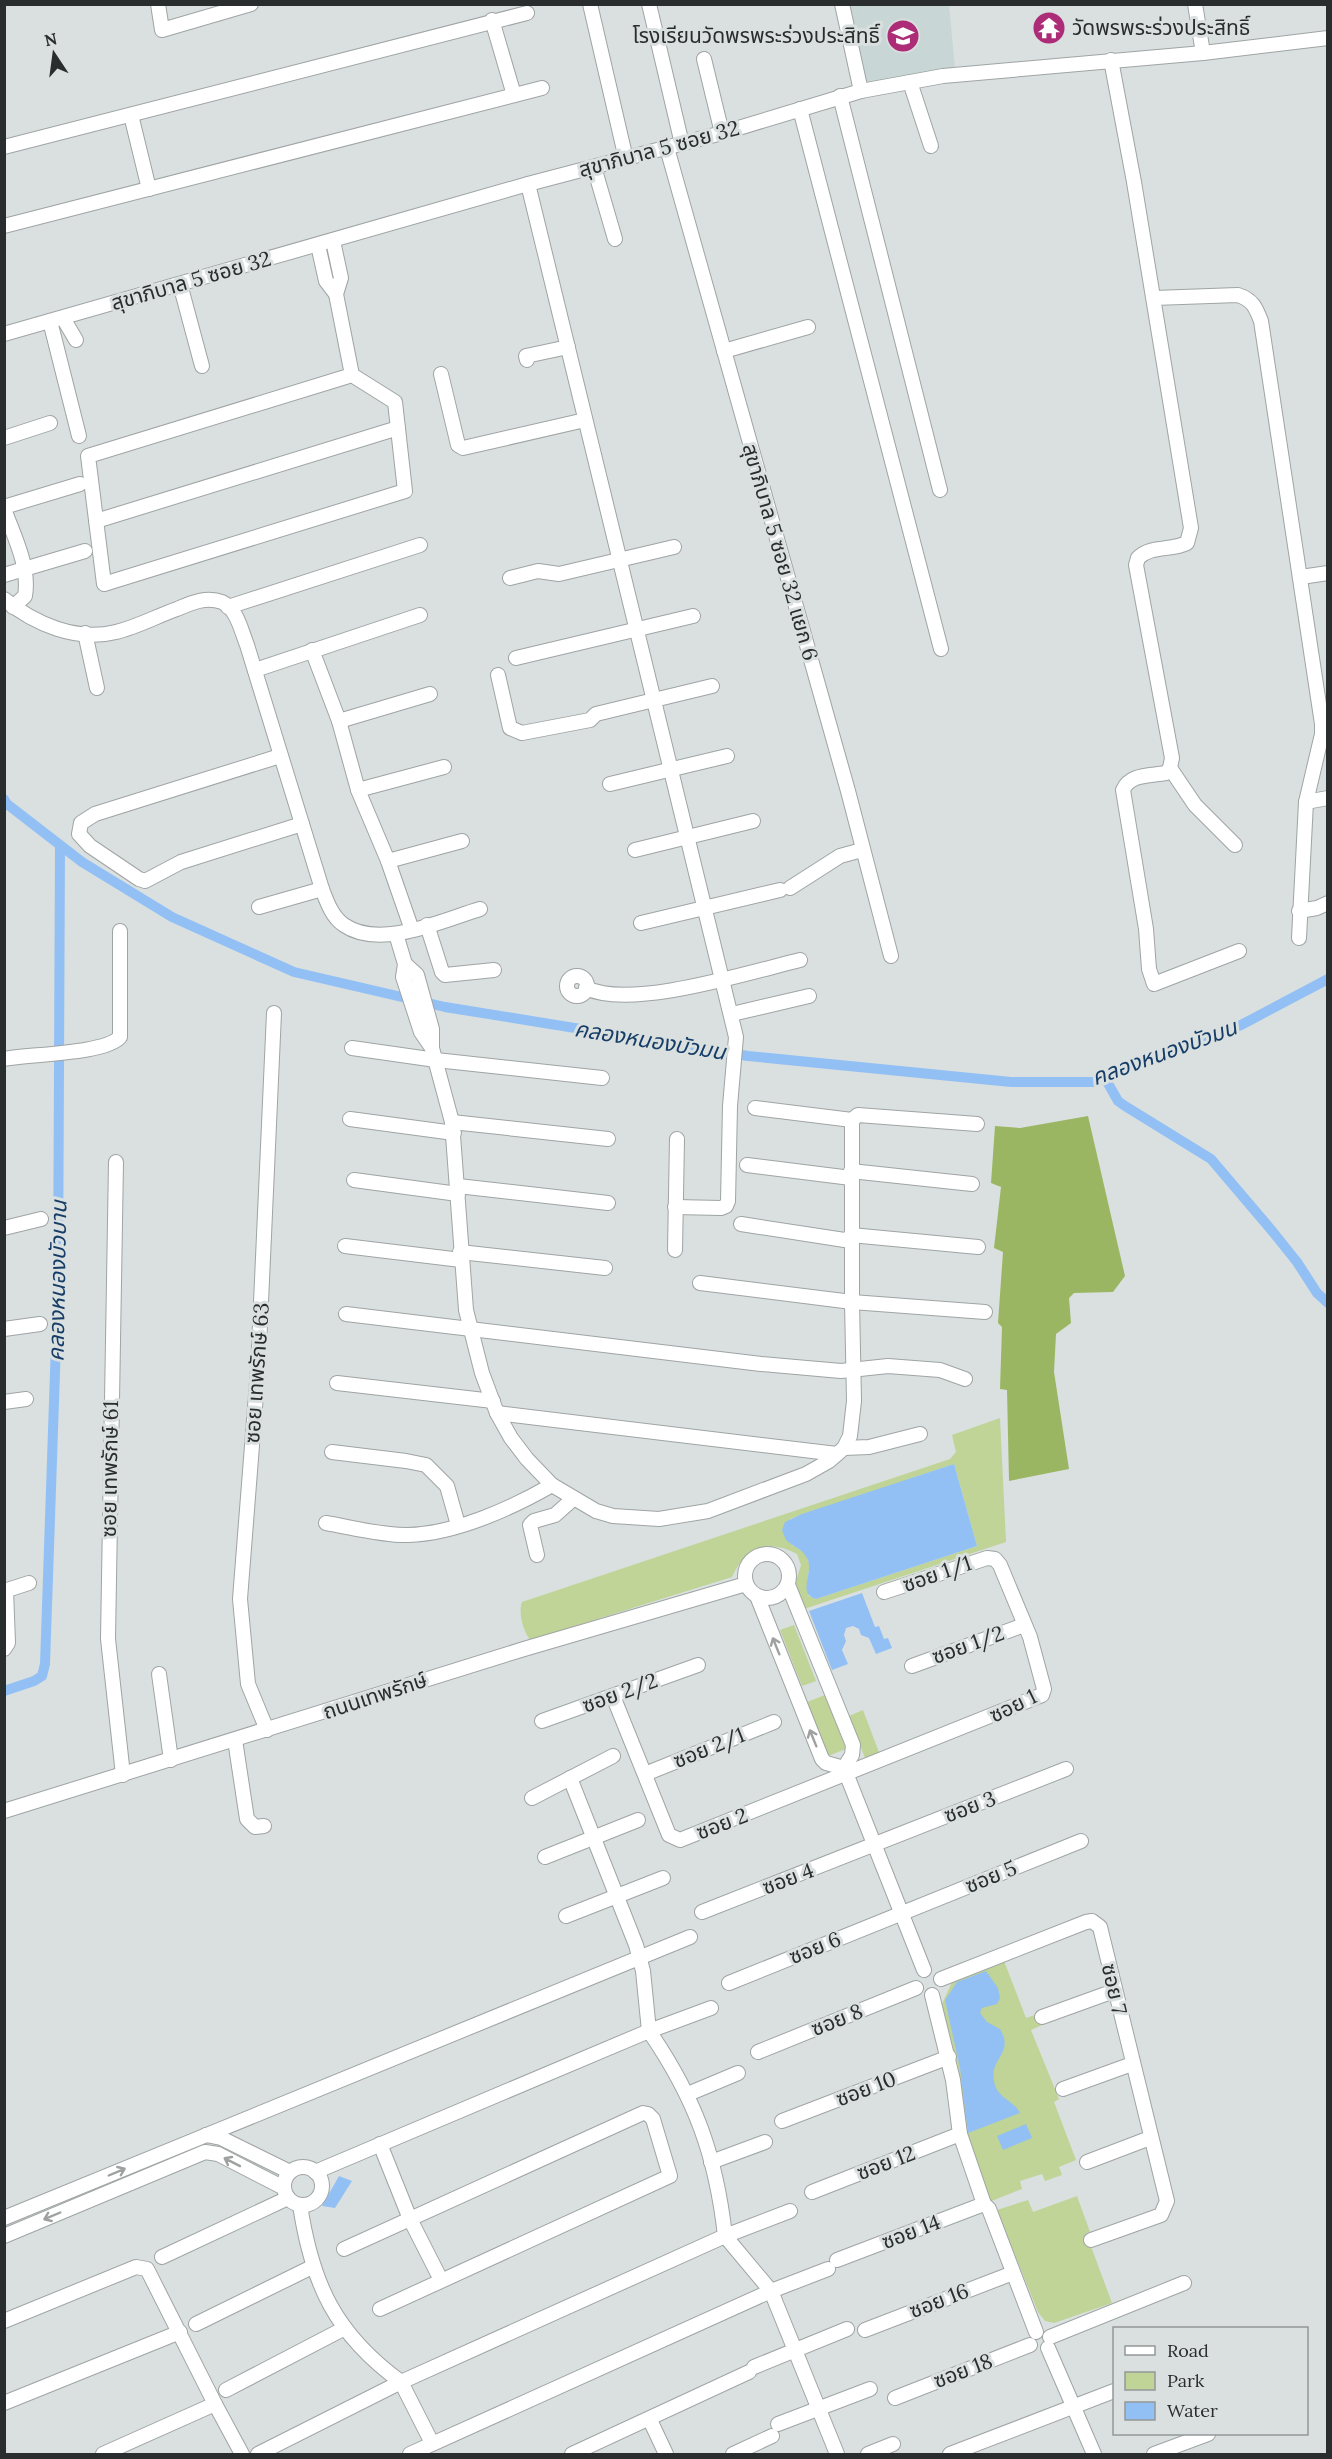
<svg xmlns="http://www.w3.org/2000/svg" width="1332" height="2459" font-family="Lora,'Noto Sans Thai',serif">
  <rect width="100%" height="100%" fill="#dae0df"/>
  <path fill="#c8d7d5" d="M846 5H949L955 68 864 85Z"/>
  <g fill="#bfd496" fill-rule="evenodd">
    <path d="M1000 1418 1006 1542 804 1609 794 1588 801 1565 797 1554C768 1538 745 1548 732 1577L530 1640C523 1630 518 1613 522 1602L950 1459 956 1452 952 1435ZM954 1464 977 1546 816 1599 809 1596C802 1574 822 1559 792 1545L790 1519Z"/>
    <path d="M794 1625 816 1681 802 1686 780 1630Z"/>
    <path d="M825 1695 846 1749 828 1756 807 1702Z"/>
    <path d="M863 1710 880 1755 868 1759 865 1758 849 1716Z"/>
    <path d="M1004 1961 1026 2018 1038 2014 1042 2025 1031 2030 1059 2099 1054 2102 1076 2160 1059 2167 1062 2175 1045 2181 1042 2174 1020 2181 1022 2189 989 2202 975 2167 963 2120 958 2066 942 2004 952 1982Z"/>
    <path d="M1077 2196 1090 2232 1086 2233 1112 2303 1054 2323 1045 2321 1038 2312 997 2210 1028 2200 1033 2212Z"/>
  </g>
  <path fill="#9bb663" d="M1088 1116 1125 1276 1113 1292 1074 1293 1069 1298 1071 1323 1056 1334 1054 1372 1069 1469 1009 1481 1007 1390 1000 1389 1002 1327 998 1323 1003 1252 994 1248 1001 1187 991 1183 995 1126 1020 1128Z"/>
  <g fill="#92c0f5">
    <path d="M954 1464 977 1546 816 1599C796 1593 815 1572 807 1558 802 1548 793 1547 786 1540L782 1530 785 1522 802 1514Z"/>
    <path d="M862 1593 875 1627 879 1626 884 1639 888 1638 892 1648 876 1654 869 1638 861 1635 859 1629 853 1626 846 1628 844 1635 846 1641 842 1650 848 1664 832 1670 809 1611Z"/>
    <path d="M986 1971 998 1988 1000 1998 997 2004 982 2008 980 2013 987 2022 1000 2029C1015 2054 989 2058 994 2081 997 2099 1014 2100 1020 2113L968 2133 960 2068 945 2000 957 1982Z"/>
    <path d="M1026 2124 1032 2138 1003 2150 997 2136Z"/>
    <path d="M339 2176 352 2181 335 2208 322 2206Z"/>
  </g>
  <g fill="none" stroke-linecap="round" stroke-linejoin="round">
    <g stroke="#92c0f5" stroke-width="10">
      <path d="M4 799 7 804 82 862 172 917 294 972 445 1007 748 1056 1011 1082H1093L1241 1025 1328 979"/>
      <path d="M1105 1078 1118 1101 1125 1106 1211 1159 1273 1232 1297 1262 1317 1293 1328 1303"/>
      <path d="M4 1691 34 1681 42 1676 45 1664 58 1285 60 846"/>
    </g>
    <defs>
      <g id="minor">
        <path d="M158 4 162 30 251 4"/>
        <path d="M590 4 626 159"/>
        <path d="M649 4 682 144"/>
        <path d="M842 4 861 91"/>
        <path d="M1195 4 1203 53"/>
        <path d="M492 20 514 95"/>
        <path d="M704 59 722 133"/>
        <path d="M1111 60 1134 182 1191 528 1187 543C1171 551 1151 545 1138 558L1136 565 1172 758 1170 768 1166 773C1149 776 1130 774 1123 790L1146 929 1149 969 1154 984 1239 951"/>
        <path d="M910 82 931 146"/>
        <path d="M840 96 940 490"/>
        <path d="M800 109 941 649"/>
        <path d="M131 115 149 189"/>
        <path d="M4 147 527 13"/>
        <path d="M667 148 848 791 891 956"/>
        <path d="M594 167 615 239"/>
        <path d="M528 184 736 1037 730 1106 728 1201 726 1206 721 1208 675 1207"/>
        <path d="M4 226 542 88"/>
        <path d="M318 245 326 281 336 294 341 278 333 241"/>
        <path d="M180 284 202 366"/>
        <path d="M336 294 352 375 395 402 405 491 104 584 88 456 352 375"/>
        <path d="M1154 298 1238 295C1253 300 1256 308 1261 321L1322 724V734L1306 802 1299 938"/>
        <path d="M63 318 76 340"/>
        <path d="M50 321 79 436"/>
        <path d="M4 334 528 184 722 133 861 91 943 76 1203 53 1328 38"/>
        <path d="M724 351 808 327"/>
        <path d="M527 360 526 356 568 347"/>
        <path d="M441 374 458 445 463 448 585 420"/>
        <path d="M4 438 50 423"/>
        <path d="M4 507 80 484"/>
        <path d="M4 509C14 536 30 567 25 596L13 607"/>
        <path d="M96 521 398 428"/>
        <path d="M4 575 85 551"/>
        <path d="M1301 577 1328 573"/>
        <path d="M510 578 538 571 559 574 674 547"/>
        <path d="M4 599C34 624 77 642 116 632 137 627 157 616 177 609 191 603 206 596 222 602 237 609 241 630 247 645L322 889C327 902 332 917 344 925 380 950 443 920 480 909"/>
        <path d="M228 607 420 545"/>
        <path d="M85 633 97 688"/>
        <path d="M312 650 339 721 358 790 388 861 412 930"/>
        <path d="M516 658 693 616"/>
        <path d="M255 670 420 615"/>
        <path d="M498 675 510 728 522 733 590 720 596 714 712 686"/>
        <path d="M339 721 430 694"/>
        <path d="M280 756 95 814 81 823 79 834 90 846 139 879 145 881 181 862 302 824"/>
        <path d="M1170 768 1195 805 1235 845"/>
        <path d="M610 784 727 756"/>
        <path d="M358 790 444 767"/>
        <path d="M1306 802 1328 798"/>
        <path d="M635 850 753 821"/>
        <path d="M388 861 462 841"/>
        <path d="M790 888 840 856 862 850"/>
        <path d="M259 907 322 889"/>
        <path d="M1299 911 1317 908 1328 903"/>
        <path d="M641 923 780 890"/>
        <path d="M427 925 442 972 445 975 494 970"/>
        <path d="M396 934 405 964 403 977 421 1032 432 1048 452 1122 466 1310 482 1373 497 1413 511 1438 527 1459 552 1485 596 1511 613 1516 659 1519 708 1511 806 1474 829 1461 844 1448 850 1436 854 1401 852 1302V1120L858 1115 977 1124"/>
        <path d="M405 964 417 975 432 1029V1048"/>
        <circle cx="577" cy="986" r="10"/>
        <path d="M586 988C631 1010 750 972 800 960"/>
        <path d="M732 1014 809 996"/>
        <path d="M352 1048 436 1060 602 1078"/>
        <path d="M4 1059C30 1054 105 1054 120 1037V931"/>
        <path d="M755 1108 852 1120"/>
        <path d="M350 1119 454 1133"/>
        <path d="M452 1122 608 1139"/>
        <path d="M116 1162 108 1639 123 1775"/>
        <path d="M747 1165 851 1178"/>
        <path d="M851 1171 972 1184"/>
        <path d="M354 1180 458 1194"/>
        <path d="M458 1186 608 1203"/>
        <path d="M741 1224 851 1241"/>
        <path d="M4 1228 41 1219"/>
        <path d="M851 1235 978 1247"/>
        <path d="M345 1246 461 1260"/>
        <path d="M675 1250 677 1139"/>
        <path d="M460 1252 605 1268"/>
        <path d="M700 1283 852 1302 985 1312"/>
        <path d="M346 1314 761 1364 841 1371 888 1366 940 1370 965 1379"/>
        <path d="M4 1329 40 1324"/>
        <path d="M337 1383 493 1401"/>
        <path d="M4 1402 26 1399"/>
        <path d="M497 1413 837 1454"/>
        <path d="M844 1448 869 1447 920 1434"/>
        <path d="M332 1452 406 1461 426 1465 447 1486 458 1525"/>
        <path d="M326 1523C350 1527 385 1536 408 1535 455 1534 512 1508 552 1485"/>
        <circle cx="767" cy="1576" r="22"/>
        <path d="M537 1555 530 1525 534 1521 555 1515 573 1499"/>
        <path d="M788 1585 853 1745 852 1755 844 1768"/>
        <path d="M4 1591 29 1583"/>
        <path d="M757 1596 822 1759 826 1763 844 1768"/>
        <path d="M4 1649 8 1643 6 1590"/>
        <path d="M912 1666 1024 1625"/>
        <path d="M159 1674 171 1760"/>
        <path d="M613 1696 669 1835 680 1840 1042 1695 1044 1689 1030 1637 1000 1565 995 1559 987 1558 884 1592"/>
        <path d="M542 1721 698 1665"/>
        <path d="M267 1730 248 1684 240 1599 258 1369 274 1013"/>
        <path d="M235 1740 247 1819 255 1827 264 1826"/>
        <path d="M844 1768 924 1970"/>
        <path d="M645 1774 774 1722"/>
        <path d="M570 1778 636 1945 643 1971 649 2031 711 2008"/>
        <path d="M532 1798 613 1756"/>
        <path d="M4 1811 524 1649 746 1584"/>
        <path d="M545 1857 638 1820"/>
        <path d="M702 1912 1066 1769"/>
        <path d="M566 1916 663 1878"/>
        <path d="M941 1979 1086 1922 1092 1921 1100 1927 1167 2201 1161 2215 1091 2240"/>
        <path d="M729 1983 1081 1841"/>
        <path d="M932 1995 953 2080 960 2134 984 2204 989 2209 1036 2332"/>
        <path d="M1042 2017 1114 1991"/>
        <path d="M758 2052 916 1988"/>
        <path d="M1063 2089 1132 2064"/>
        <path d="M688 2094 738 2073"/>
        <path d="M782 2121 949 2057"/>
        <path d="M206 2135 221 2138 290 2172"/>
        <path d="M380 2144 410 2219 441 2280"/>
        <path d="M711 2162 765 2142"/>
        <path d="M1087 2162 1150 2138"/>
        <circle cx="303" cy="2186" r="19"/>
        <path d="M812 2192 960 2134"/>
        <path d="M300 2205C312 2284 335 2334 401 2382L725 2236C716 2155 695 2098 649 2031L315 2172"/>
        <path d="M790 2211 725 2236 771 2291 837 2454"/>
        <path d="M4 2218 690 1937"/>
        <path d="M4 2236 205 2152 218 2154 284 2188"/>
        <path d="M344 2249 643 2113 648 2114 653 2119 670 2176 380 2309"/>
        <path d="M162 2257 288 2198"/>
        <path d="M837 2260 984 2204"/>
        <path d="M4 2321 136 2267 147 2269 215 2404 103 2454"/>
        <path d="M196 2324 312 2267"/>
        <path d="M865 2330 1013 2273"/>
        <path d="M1050 2337 1184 2283"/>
        <path d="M1048 2348 1094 2454"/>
        <path d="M754 2367 847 2329"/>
        <path d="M226 2390 345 2328"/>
        <path d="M895 2398 1030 2345"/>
        <path d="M4 2403 180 2332"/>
        <path d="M215 2404 242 2454"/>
        <path d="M650 2420 666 2454"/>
        <path d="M778 2424 870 2389"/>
        <path d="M258 2454 401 2382 432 2443"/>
        <path d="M410 2454 771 2291 828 2269"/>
        <path d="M572 2454 749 2372"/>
        <path d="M733 2454 772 2436"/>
        <path d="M868 2454 893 2444"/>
        <path d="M950 2454 1114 2391"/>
        <path d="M1154 2454 1208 2434"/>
      </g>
    </defs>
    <use href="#minor" stroke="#9fa4a4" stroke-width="16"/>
    <use href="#minor" stroke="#fff" stroke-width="14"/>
  </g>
  <defs><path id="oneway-shaft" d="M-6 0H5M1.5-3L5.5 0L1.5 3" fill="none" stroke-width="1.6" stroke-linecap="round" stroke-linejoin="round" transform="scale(1.5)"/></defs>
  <g stroke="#9fa0a0">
    <use href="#oneway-shaft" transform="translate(776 1646) rotate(-112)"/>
    <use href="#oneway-shaft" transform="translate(813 1738) rotate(-112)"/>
    <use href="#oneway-shaft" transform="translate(232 2162) rotate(-153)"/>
    <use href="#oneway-shaft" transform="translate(117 2172) rotate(-23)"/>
    <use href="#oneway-shaft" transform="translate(52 2216) rotate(157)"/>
  </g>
  <defs>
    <symbol id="temple-disc" viewBox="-11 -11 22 22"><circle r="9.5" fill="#ad2c78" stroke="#dae0df"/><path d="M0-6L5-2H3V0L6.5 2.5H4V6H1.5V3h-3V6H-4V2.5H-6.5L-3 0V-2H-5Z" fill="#fff"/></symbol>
    <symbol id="school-disc" viewBox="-11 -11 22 22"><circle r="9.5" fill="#ad2c78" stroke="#dae0df"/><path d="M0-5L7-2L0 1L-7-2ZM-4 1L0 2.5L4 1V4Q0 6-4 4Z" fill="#fff"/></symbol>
  </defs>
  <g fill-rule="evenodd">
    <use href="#temple-disc" x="1030" y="9" width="38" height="38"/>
    <use href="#school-disc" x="884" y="17" width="38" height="38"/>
  </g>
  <g text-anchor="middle" stroke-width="6" stroke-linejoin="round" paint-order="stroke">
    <g font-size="21" fill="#2a2d2d" stroke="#dae0df" text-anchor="start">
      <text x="1072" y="35">วัดพรพระร่วงประสิทธิ์</text>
      <text x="880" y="43" text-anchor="end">โรงเรียนวัดพรพระร่วงประสิทธิ์</text>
    </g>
    <g font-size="21" fill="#2a2d2d" stroke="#dae0df">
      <text transform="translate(659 149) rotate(-15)" y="7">สุขาภิบาล 5 ซอย 32</text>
      <text transform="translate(191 281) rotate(-16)" y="7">สุขาภิบาล 5 ซอย 32</text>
      <text transform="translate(780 552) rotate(74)" y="7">สุขาภิบาล 5 ซอย 32 แยก 6</text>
      <text transform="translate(257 1373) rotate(-86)" y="7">ซอย เทพรักษ์ 63</text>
      <text transform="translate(110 1469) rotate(-89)" y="7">ซอย เทพรักษ์ 61</text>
      <text transform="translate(937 1574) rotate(-19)" y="7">ซอย 1/1</text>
      <text transform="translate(968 1645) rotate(-20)" y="7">ซอย 1/2</text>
      <text transform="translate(620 1693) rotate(-20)" y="7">ซอย 2/2</text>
      <text transform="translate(375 1696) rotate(-18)" y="7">ถนนเทพรักษ์</text>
      <text transform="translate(1013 1706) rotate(-26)" y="7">ซอย 1</text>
      <text transform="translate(709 1748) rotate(-22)" y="7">ซอย 2/1</text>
      <text transform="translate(970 1807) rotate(-21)" y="7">ซอย 3</text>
      <text transform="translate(722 1824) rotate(-21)" y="7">ซอย 2</text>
      <text transform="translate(991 1877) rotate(-22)" y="7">ซอย 5</text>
      <text transform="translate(788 1879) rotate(-21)" y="7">ซอย 4</text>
      <text transform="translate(815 1948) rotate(-22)" y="7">ซอย 6</text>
      <text transform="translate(1114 1989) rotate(77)" y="7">ซอย 7</text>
      <text transform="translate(837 2020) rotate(-22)" y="7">ซอย 8</text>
      <text transform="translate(866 2089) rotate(-21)" y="7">ซอย 10</text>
      <text transform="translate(886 2163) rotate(-21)" y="7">ซอย 12</text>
      <text transform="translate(911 2232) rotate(-21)" y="7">ซอย 14</text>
      <text transform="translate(939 2301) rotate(-21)" y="7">ซอย 16</text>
      <text transform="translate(963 2371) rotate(-21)" y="7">ซอย 18</text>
    </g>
    <g font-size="22" font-style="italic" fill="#163d67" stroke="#dae0df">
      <text transform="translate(650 1040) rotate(9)" y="8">คลองหนองบัวมน</text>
      <text transform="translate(1164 1052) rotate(-20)" y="8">คลองหนองบัวมน</text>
      <text transform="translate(57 1281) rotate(-89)" y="8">คลองหนองบัวบาน</text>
    </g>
  </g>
  <rect width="1332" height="2459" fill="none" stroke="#2a2d2d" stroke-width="12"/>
  <rect x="1113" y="2327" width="195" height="108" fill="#dae0df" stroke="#949898" stroke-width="1.5"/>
  <rect x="1125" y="2346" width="30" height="9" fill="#ffffff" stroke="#949898" stroke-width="1.5"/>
  <text x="1167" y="2357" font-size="18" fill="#2a2d2d">Road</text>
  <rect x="1125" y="2372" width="30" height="18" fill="#bfd496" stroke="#949898" stroke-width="1.5"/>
  <text x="1167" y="2387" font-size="18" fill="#2a2d2d">Park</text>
  <rect x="1125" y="2402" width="30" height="18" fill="#92c0f5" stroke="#949898" stroke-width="1.5"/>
  <text x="1167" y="2417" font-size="18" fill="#2a2d2d">Water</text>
  <g transform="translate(54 54) rotate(347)" stroke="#dae0df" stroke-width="4.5" paint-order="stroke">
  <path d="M0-4.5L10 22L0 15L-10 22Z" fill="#2a2d2d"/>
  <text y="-9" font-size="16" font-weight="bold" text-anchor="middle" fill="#2a2d2d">N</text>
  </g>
</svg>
